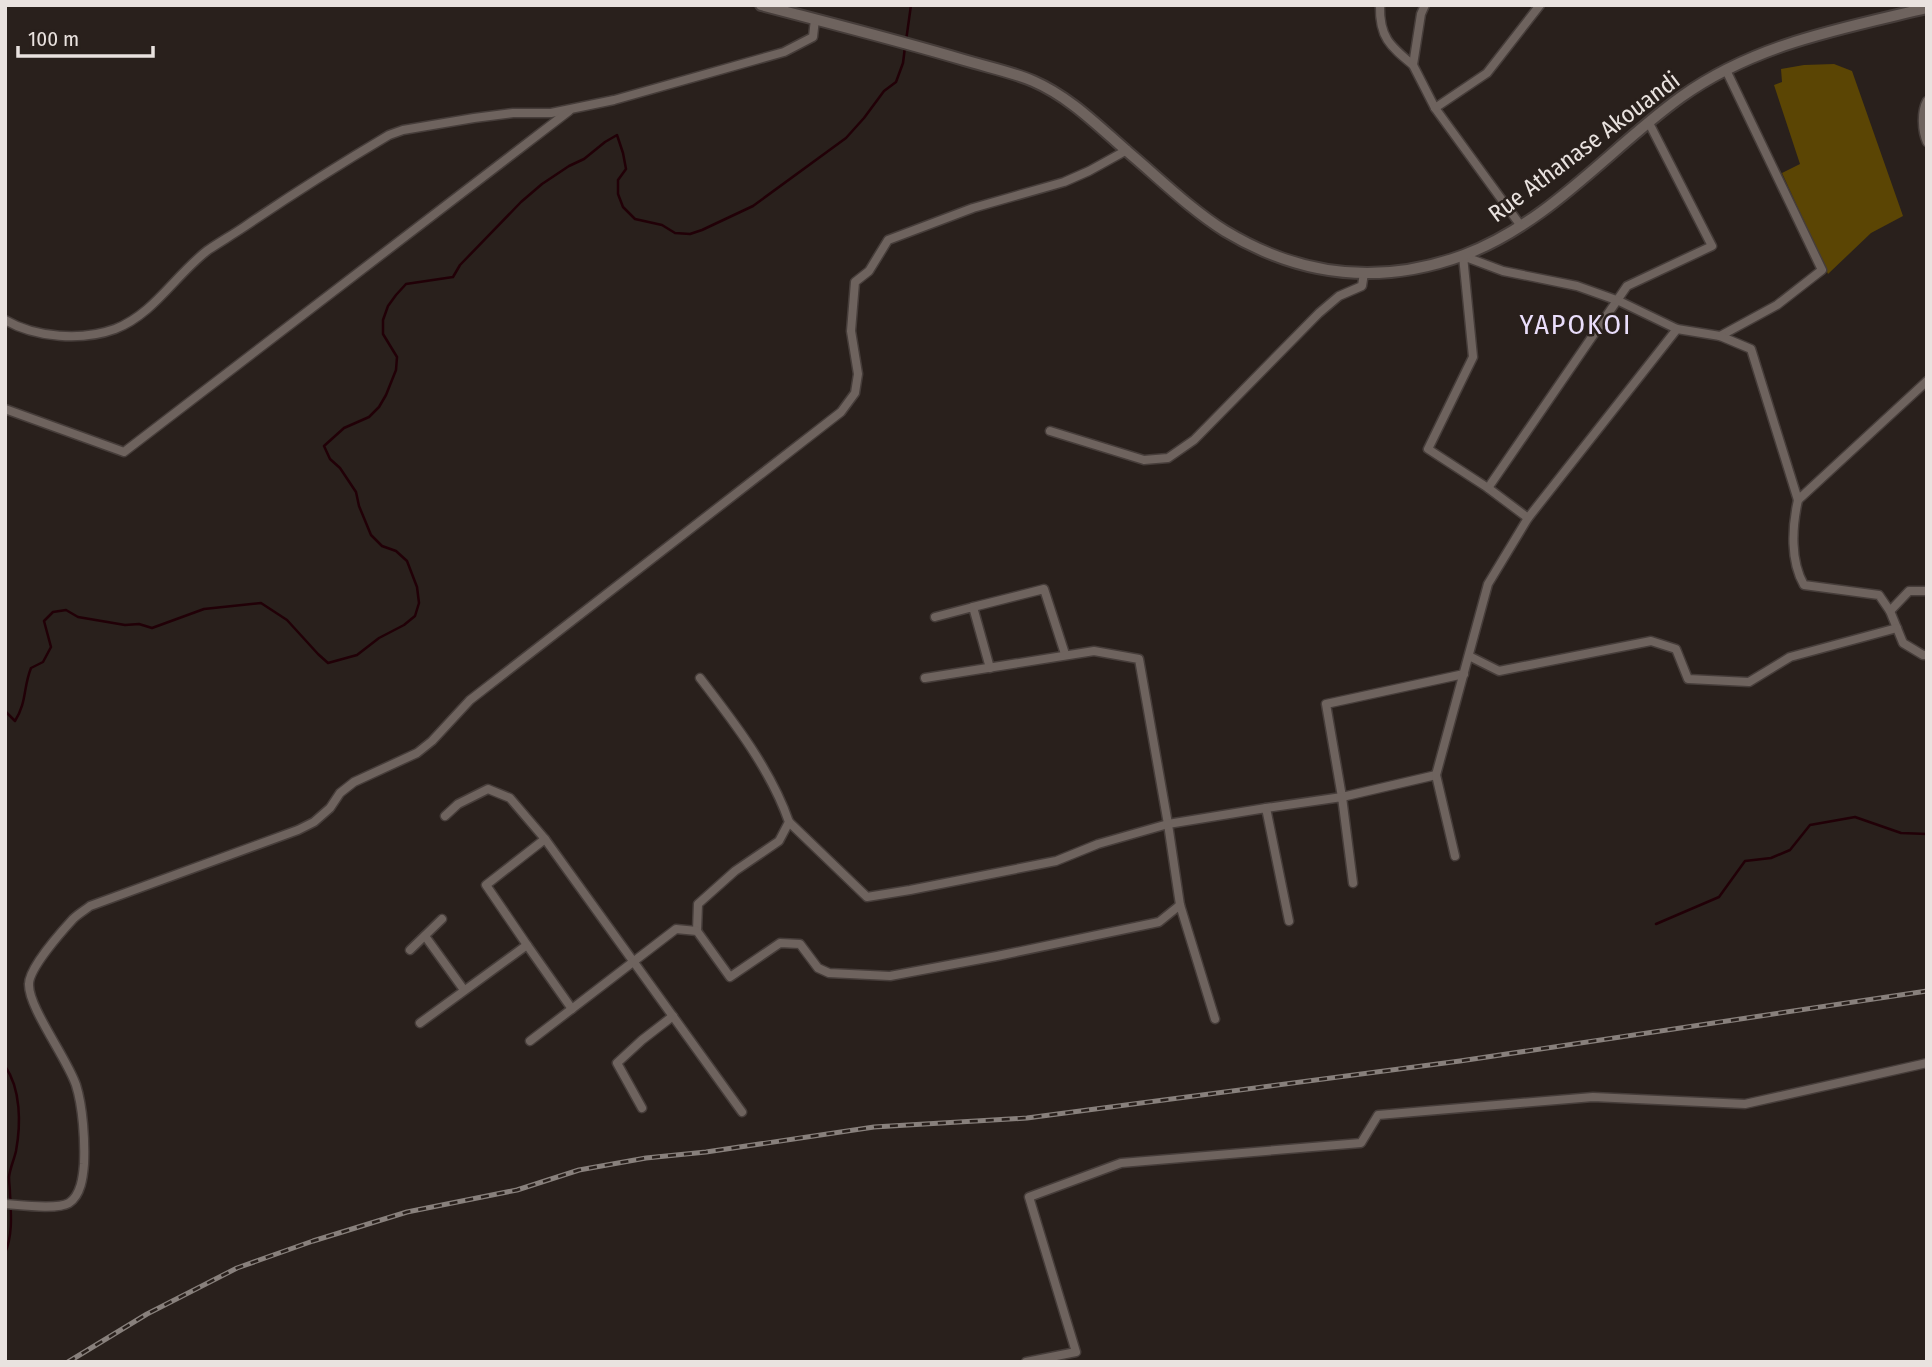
<svg xmlns="http://www.w3.org/2000/svg" width="1932" height="1367" font-family="'Fira Sans Condensed',sans-serif">
  <rect width="100%" height="100%" fill="#29201c"/>
  <path fill="#5b4504" d="M1834 64 1852 71 1903 216 1871 233 1828 274 1782 173 1800 164 1774 85 1782 82 1781 69 1804 65Z"/>
  <g fill="none" stroke-linecap="round" stroke-linejoin="round">
    <g stroke="#210007" stroke-width="2.5">
      <path d="M906 41 911 5"/>
      <path d="M5 711 15 721C27 702 23 688 31 668L43 662 51 647 44 621 53 612 66 610 78 617 125 625 139 624 152 628 204 609 261 603 287 620 318 654 328 663 357 655 379 638 404 625 415 616 419 603 417 587 407 561 396 551 382 546 371 535 359 506 356 492 340 468 330 459 324 446 344 428 369 417 379 407 386 395 396 370 397 357 383 334V320L388 306 396 295 406 284 453 277 460 265 521 202 542 184 569 166 584 159 605 142 617 135 623 153 626 169 618 180V194L623 207 635 219 662 225 675 233 690 234 702 230 753 206 846 138 864 118 884 91 896 82 903 63 905 47"/>
      <path d="M1656 924 1719 897 1745 861 1771 858 1790 850 1810 825 1855 817 1901 833 1927 834"/>
      <path d="M5 1066C21 1089 21 1124 16 1151 14 1160 10 1168 9 1177 9 1183 10 1188 10 1194 11 1213 13 1235 5 1253"/>
    </g>
    <defs>
      <g id="minor">
        <path d="M1380 5C1379 37 1390 46 1413 65"/>
        <path d="M1425 5 1421 14 1413 65 1435 108 1521 226"/>
        <path d="M1927 101C1921 112 1922 131 1927 142"/>
        <path d="M1435 108 1487 73 1540 5"/>
        <path d="M5 320C36 338 82 341 115 329 154 314 175 275 208 250 220 242 232 235 244 227 291 195 340 164 389 135L403 130 474 118 513 113H551L614 100 784 52 813 37 815 19"/>
        <path d="M1720 336 1777 305 1822 270 1726 70"/>
        <path d="M5 409 124 452 569 111"/>
        <path d="M1050 431 1144 460 1168 458 1194 440 1319 313 1339 296 1362 286 1364 273"/>
        <path d="M1488 488 1627 286 1712 246 1649 123"/>
        <path d="M1798 500 1927 381"/>
        <path d="M1528 518 1488 488 1428 449 1473 357 1463 256 1503 271 1577 286 1619 301 1677 329 1720 336 1751 349 1798 500C1792 527 1790 561 1804 585L1879 595 1890 611 1903 643 1923 655H1927"/>
        <path d="M973 607 1044 589 1065 654"/>
        <path d="M1890 611 1909 591H1927"/>
        <path d="M935 617 973 607 990 668"/>
        <path d="M1469 656 1499 671 1651 641 1676 649 1688 679 1749 682 1790 657 1897 628"/>
        <path d="M1436 775 1342 797 1326 704 1464 674"/>
        <path d="M1266 808 1342 797 1353 883"/>
        <path d="M445 816 458 804 488 789 510 798 545 839"/>
        <path d="M789 822 867 897 910 890 1056 861 1098 844 1168 824 1139 659 1094 651 925 678"/>
        <path d="M1455 856 1436 775 1488 584 1528 518 1677 329"/>
        <path d="M697 931 698 904 735 871 779 841 789 822C771 770 734 722 700 678"/>
        <path d="M425 936 464 990"/>
        <path d="M527 945 486 885 545 839 742 1112"/>
        <path d="M410 950 442 919"/>
        <path d="M1215 1019 1180 905 1168 824 1266 808 1289 921"/>
        <path d="M420 1023 527 945 572 1009"/>
        <path d="M530 1041 676 929 697 931 730 977 780 943 800 944 818 968 829 973 890 976 997 956 1159 922 1180 905"/>
        <path d="M642 1108 617 1063 642 1040 673 1016"/>
        <path d="M5 1204C20 1205 57 1210 69 1203 81 1195 83 1177 84 1164 85 1141 83 1107 76 1085 67 1058 28 1007 29 984 29 968 62 931 73 919 78 914 85 910 90 906L298 830 314 822 330 808 340 793 354 782 417 753 432 741 470 700 841 412 855 393 858 374 851 331 855 282 869 271 888 240 973 208 1064 182 1089 171 1127 150"/>
        <path d="M1026 1362 1076 1352 1029 1197 1121 1163 1361 1143 1378 1115 1593 1097 1745 1104 1927 1063"/>
      </g>
      <path id="tertiary" d="M761 5C829 23 897 40 964 60 987 67 1012 72 1033 81 1070 97 1098 126 1128 152 1159 178 1190 209 1225 231 1301 277 1380 286 1464 255 1549 223 1609 149 1681 97 1755 44 1840 29 1927 8"/>
    </defs>
    <use href="#minor" stroke="#463d3a" stroke-width="11"/>
    <use href="#tertiary" stroke="#463d3a" stroke-width="14"/>
    <use href="#minor" stroke="#6e635e" stroke-width="8"/>
    <use href="#tertiary" stroke="#6e635e" stroke-width="10"/>
    <defs>
      <path id="rail" d="M68 1362 147 1314 237 1268 313 1241 407 1212 517 1190 579 1170 646 1158 706 1152 874 1127 1027 1118 1460 1061 1927 991"/>
    </defs>
    <use href="#rail" stroke="#88807c" stroke-width="5"/>
    <use href="#rail" stroke="#29201c" stroke-width="2.5" stroke-dasharray="8" stroke-linecap="butt"/>
  </g>
  <g text-anchor="middle" stroke-width="5" stroke-linejoin="round" paint-order="stroke">
    <g font-size="24" fill="#e9e2df" stroke="#29201c">
      <text transform="translate(1584 147) rotate(-37)" y="8">Rue Athanase Akouandi</text>
    </g>
    <g font-size="28" letter-spacing="2" fill="#eadefb" stroke="#29201c">
      <text x="1576" y="334">YAPOKOI</text>
    </g>
  </g>
  <rect width="1932" height="1367" fill="none" stroke="#e9e2df" stroke-width="14"/>
  <path d="M18 46v10h135v-10" fill="none" stroke="#e9e2df" stroke-width="3.5"/>
  <text x="28" y="46" font-size="21" fill="#e9e2df" stroke="#29201c" stroke-width="5" paint-order="stroke">100 m</text>
</svg>
